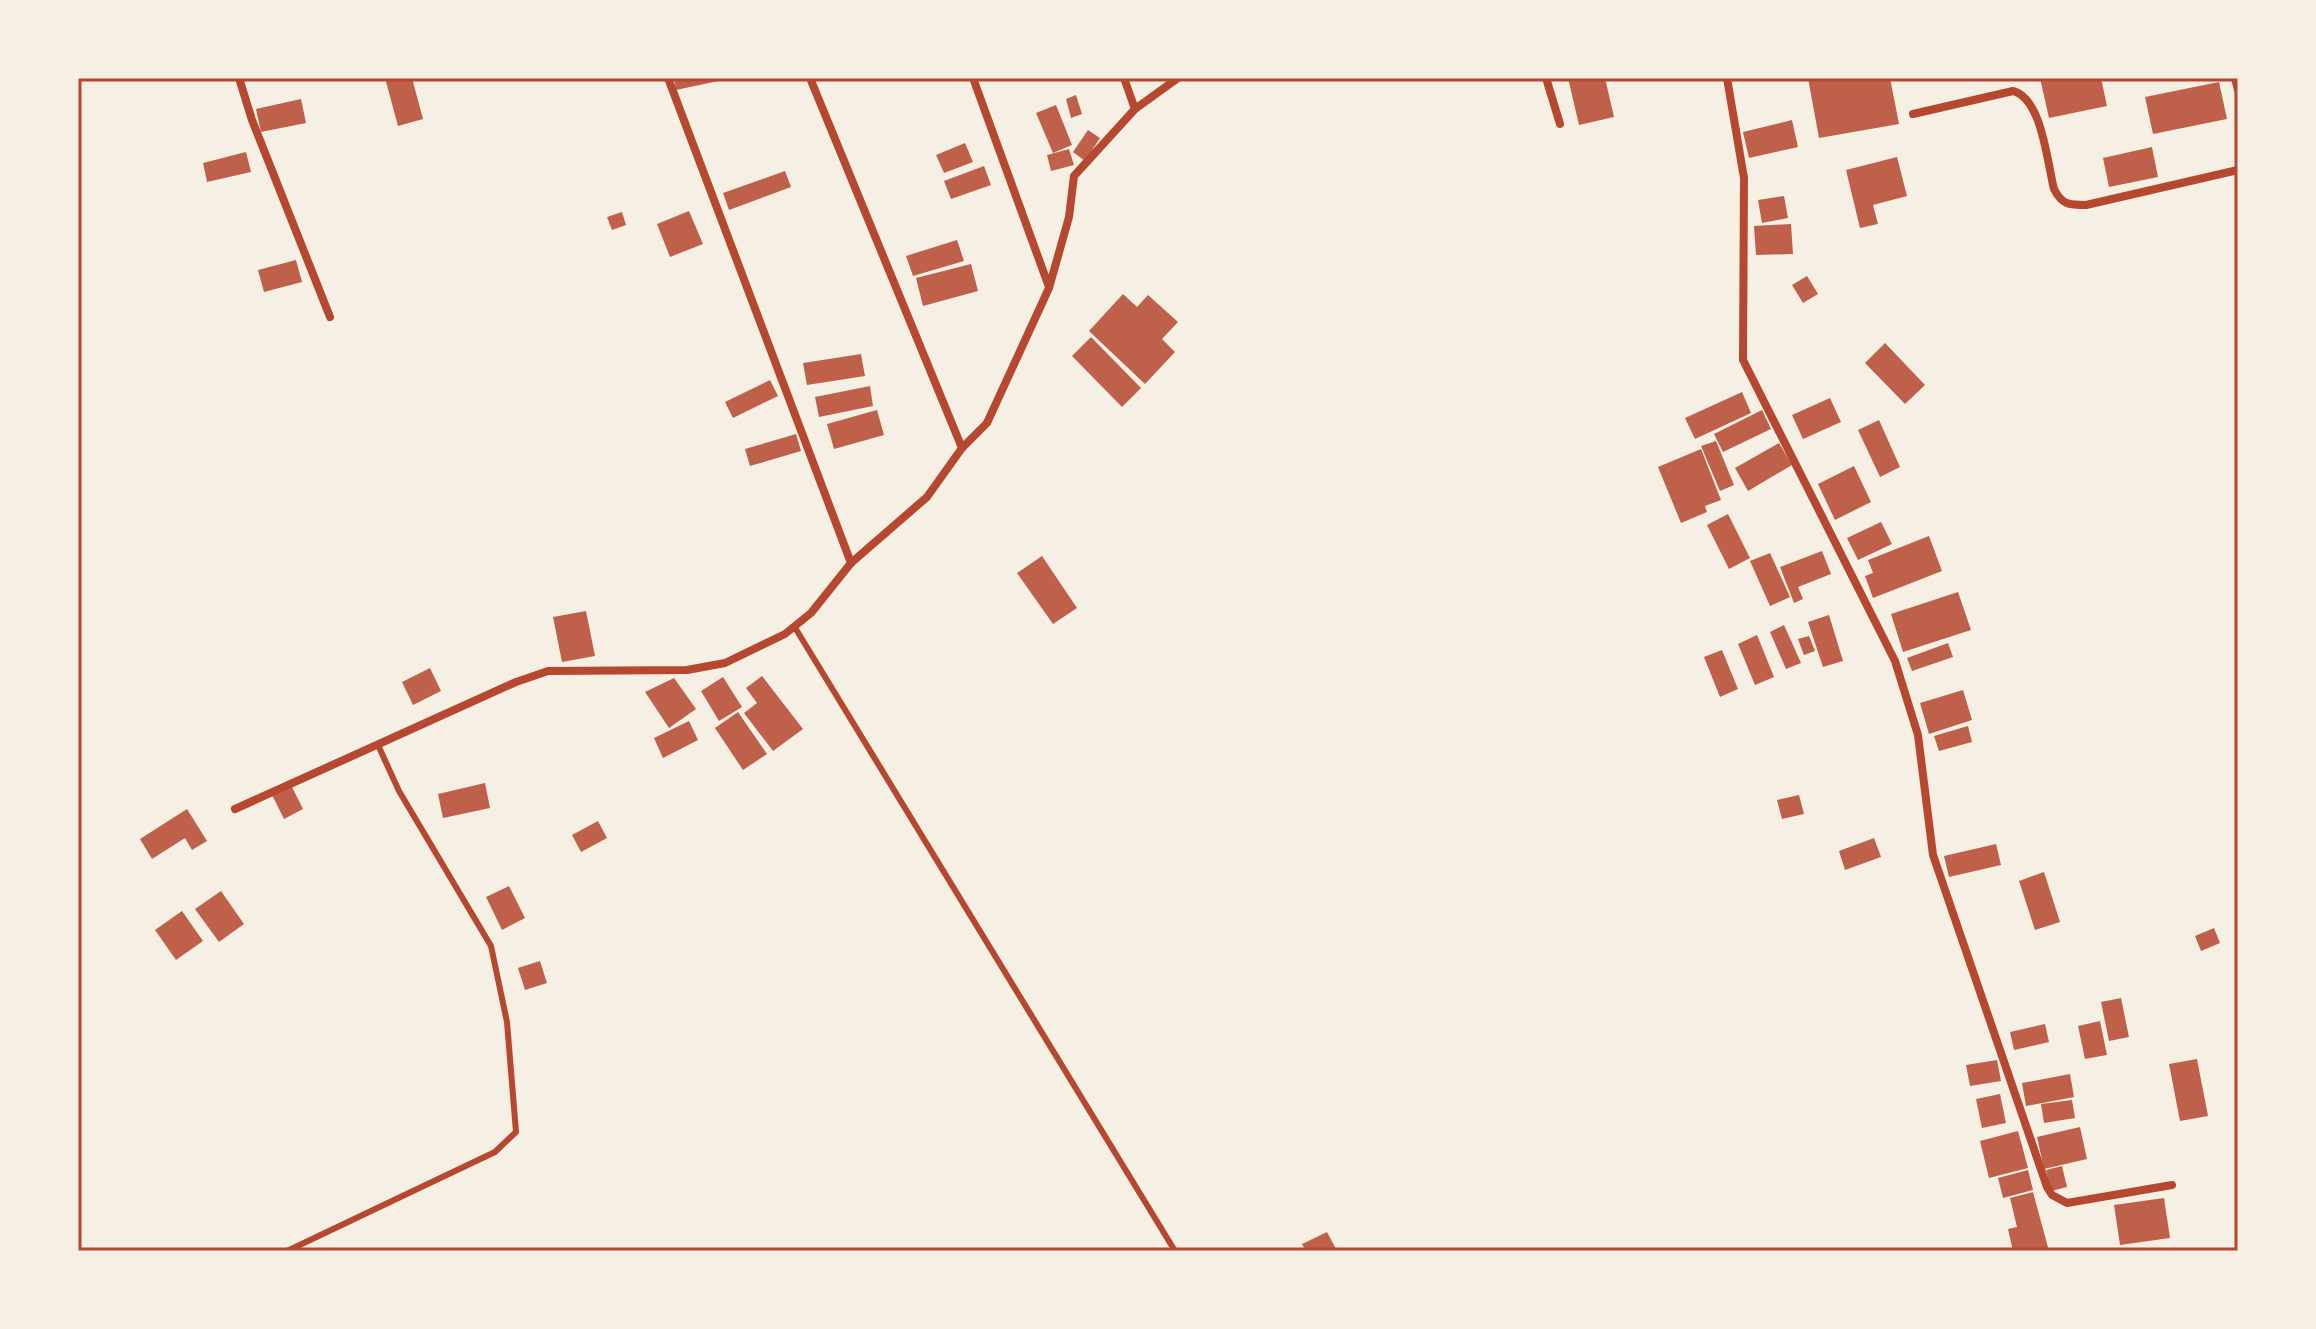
<svg xmlns="http://www.w3.org/2000/svg" width="2316" height="1329" font-family="Jost,sans-serif">
  <rect width="100%" height="100%" fill="#f6efe4"/>
  <g fill="#bf614a">
    <path d="M385 78H412L423 119 398 126Z"/>
    <path d="M674 78H728V79L676 90Z"/>
    <path d="M1568 78H1605L1614 117 1579 125Z"/>
    <path d="M1808 78H1890L1899 124 1819 138Z"/>
    <path d="M2040 78H2101L2107 106 2049 118Z"/>
    <path d="M2219 82 2227 119 2153 134 2145 97Z"/>
    <path d="M1076 95 1082 114 1071 118 1066 99Z"/>
    <path d="M301 99 306 123 261 132 256 109Z"/>
    <path d="M1056 105 1072 145 1053 153 1036 113Z"/>
    <path d="M1792 120 1798 147 1749 158 1743 132Z"/>
    <path d="M1088 130 1100 138 1085 161 1073 152Z"/>
    <path d="M965 143 973 162 944 173 936 155Z"/>
    <path d="M2152 147 2158 177 2109 187 2103 158Z"/>
    <path d="M1069 149 1074 165 1051 171 1047 155Z"/>
    <path d="M246 152 251 172 207 182 203 163Z"/>
    <path d="M1897 157 1907 196 1873 205 1878 224 1860 228 1846 170Z"/>
    <path d="M984 166 991 185 951 199 944 181Z"/>
    <path d="M785 171 791 187 729 210 723 193Z"/>
    <path d="M1784 196 1788 218 1762 223 1758 200Z"/>
    <path d="M689 211 703 244 670 257 657 224Z"/>
    <path d="M622 212 626 225 612 230 607 217Z"/>
    <path d="M1791 224 1793 254 1756 255 1754 226Z"/>
    <path d="M957 240 964 261 913 276 906 256Z"/>
    <path d="M296 260 302 282 264 292 258 270Z"/>
    <path d="M971 264 978 291 923 306 916 278Z"/>
    <path d="M1807 276 1818 294 1803 303 1792 285Z"/>
    <path d="M1123 294 1137 307 1148 295 1178 322 1162 339 1175 352 1145 384 1089 331Z"/>
    <path d="M1091 337 1141 388 1122 407 1072 356Z"/>
    <path d="M1885 343 1925 385 1905 404 1865 363Z"/>
    <path d="M861 354 865 376 807 385 803 363Z"/>
    <path d="M770 380 778 396 733 418 725 402Z"/>
    <path d="M870 386 873 406 819 417 815 397Z"/>
    <path d="M1742 392 1751 413 1695 439 1685 418Z"/>
    <path d="M1830 398 1841 422 1803 439 1792 415Z"/>
    <path d="M877 410 884 435 834 449 827 424Z"/>
    <path d="M1762 410 1771 429 1723 452 1714 434Z"/>
    <path d="M1879 420 1900 467 1880 477 1858 430Z"/>
    <path d="M796 434 801 451 750 466 745 449Z"/>
    <path d="M1716 441 1734 485 1720 491 1701 446Z"/>
    <path d="M1779 443 1792 465 1748 491 1735 468Z"/>
    <path d="M1701 449 1721 500 1705 506 1707 512 1681 523 1658 467Z"/>
    <path d="M1854 466 1871 502 1835 520 1818 484Z"/>
    <path d="M1728 514 1750 558 1729 569 1707 525Z"/>
    <path d="M1881 522 1892 544 1858 560 1847 538Z"/>
    <path d="M1929 536 1942 571 1873 598 1865 576 1873 573 1868 560Z"/>
    <path d="M1822 551 1831 574 1798 587 1803 599 1794 603 1780 567Z"/>
    <path d="M1770 553 1790 597 1770 606 1750 561Z"/>
    <path d="M1042 556 1077 608 1053 624 1017 573Z"/>
    <path d="M1958 592 1971 630 1903 652 1891 614Z"/>
    <path d="M586 611 595 656 562 662 553 617Z"/>
    <path d="M1829 615 1843 661 1823 667 1808 622Z"/>
    <path d="M1784 625 1801 663 1786 669 1770 632Z"/>
    <path d="M1757 635 1774 677 1755 685 1738 644Z"/>
    <path d="M1809 636 1815 651 1804 655 1798 639Z"/>
    <path d="M1948 643 1953 657 1912 671 1907 658Z"/>
    <path d="M1722 650 1738 689 1720 697 1704 657Z"/>
    <path d="M430 668 441 691 413 705 402 682Z"/>
    <path d="M762 676 803 729 773 751 744 713 757 703 746 688Z"/>
    <path d="M723 677 742 707 719 721 701 691Z"/>
    <path d="M674 678 696 709 669 728 645 692Z"/>
    <path d="M1963 690 1972 720 1929 734 1920 703Z"/>
    <path d="M738 712 767 754 743 770 715 728Z"/>
    <path d="M689 721 698 740 663 758 654 738Z"/>
    <path d="M1968 726 1972 742 1939 751 1934 736Z"/>
    <path d="M485 783 490 808 443 818 438 794Z"/>
    <path d="M291 785 303 809 284 819 272 795Z"/>
    <path d="M1799 795 1804 814 1782 819 1777 800Z"/>
    <path d="M187 809 207 841 192 850 185 838 152 859 140 839Z"/>
    <path d="M598 821 607 838 581 852 572 835Z"/>
    <path d="M1874 838 1881 857 1845 870 1839 851Z"/>
    <path d="M1996 844 2001 865 1949 877 1944 856Z"/>
    <path d="M2044 872 2060 922 2035 930 2019 881Z"/>
    <path d="M509 886 525 918 502 930 486 897Z"/>
    <path d="M221 891 244 924 219 942 195 909Z"/>
    <path d="M182 911 203 941 176 960 155 930Z"/>
    <path d="M2214 928 2220 943 2201 951 2195 936Z"/>
    <path d="M540 961 547 983 525 990 518 968Z"/>
    <path d="M2121 998 2129 1037 2109 1041 2101 1002Z"/>
    <path d="M2100 1021 2107 1055 2085 1059 2078 1026Z"/>
    <path d="M2045 1024 2049 1042 2014 1050 2010 1032Z"/>
    <path d="M2197 1059 2208 1116 2180 1121 2169 1064Z"/>
    <path d="M1997 1060 2001 1081 1970 1086 1966 1065Z"/>
    <path d="M2070 1074 2074 1097 2026 1106 2022 1083Z"/>
    <path d="M2000 1094 2006 1123 1982 1128 1976 1099Z"/>
    <path d="M2072 1100 2075 1118 2044 1123 2041 1104Z"/>
    <path d="M2080 1127 2087 1159 2044 1169 2037 1137Z"/>
    <path d="M2018 1131 2028 1168 1989 1178 1980 1141Z"/>
    <path d="M2062 1166 2067 1187 2051 1191 2046 1170Z"/>
    <path d="M2028 1170 2033 1190 2003 1198 1998 1178Z"/>
    <path d="M2033 1192 2049 1251H2013L2008 1229 2017 1227 2010 1198Z"/>
    <path d="M2164 1198 2170 1238 2120 1245 2114 1205Z"/>
    <path d="M1327 1232 1337 1251H1306L1302 1244Z"/>
  </g>
  <g fill="none" stroke-linecap="round" stroke-linejoin="round">
    <g stroke="#b5482f" stroke-width="6">
      <path d="M794 626 1175 1251"/>
      <path d="M287 1251 495 1152 516 1132 507 1022 491 946 399 791 378 745"/>
    </g>
    <g stroke="#b5482f" stroke-width="8">
      <path d="M239 78 252 120 330 317"/>
      <path d="M668 78 851 563"/>
      <path d="M810 78 962 448"/>
      <path d="M973 78 1049 287"/>
      <path d="M1124 78 1135 109"/>
      <path d="M1546 78 1560 124"/>
      <path d="M1727 78 1744 178 1743 360 1895 661 1918 735 1933 855 2047 1187 2052 1195 2067 1203 2172 1185"/>
      <path d="M2235 78 2238 90"/>
      <path d="M1913 114 2013 91C2042 98 2047 162 2054 189 2062 205 2069 205 2086 205L2238 170"/>
      <path d="M235 809 516 682 548 671 687 670 725 663 785 634 811 613 851 563 927 497 962 448 987 423 1049 288 1069 217 1074 176 1135 109 1178 78"/>
    </g>
  </g>
  <rect width="2316" height="1329" fill="none" stroke="#f6efe4" stroke-width="160"/>
  <rect x="80" y="80" width="2156" height="1169" fill="none" stroke="#b5482f" stroke-width="3"/>
</svg>
